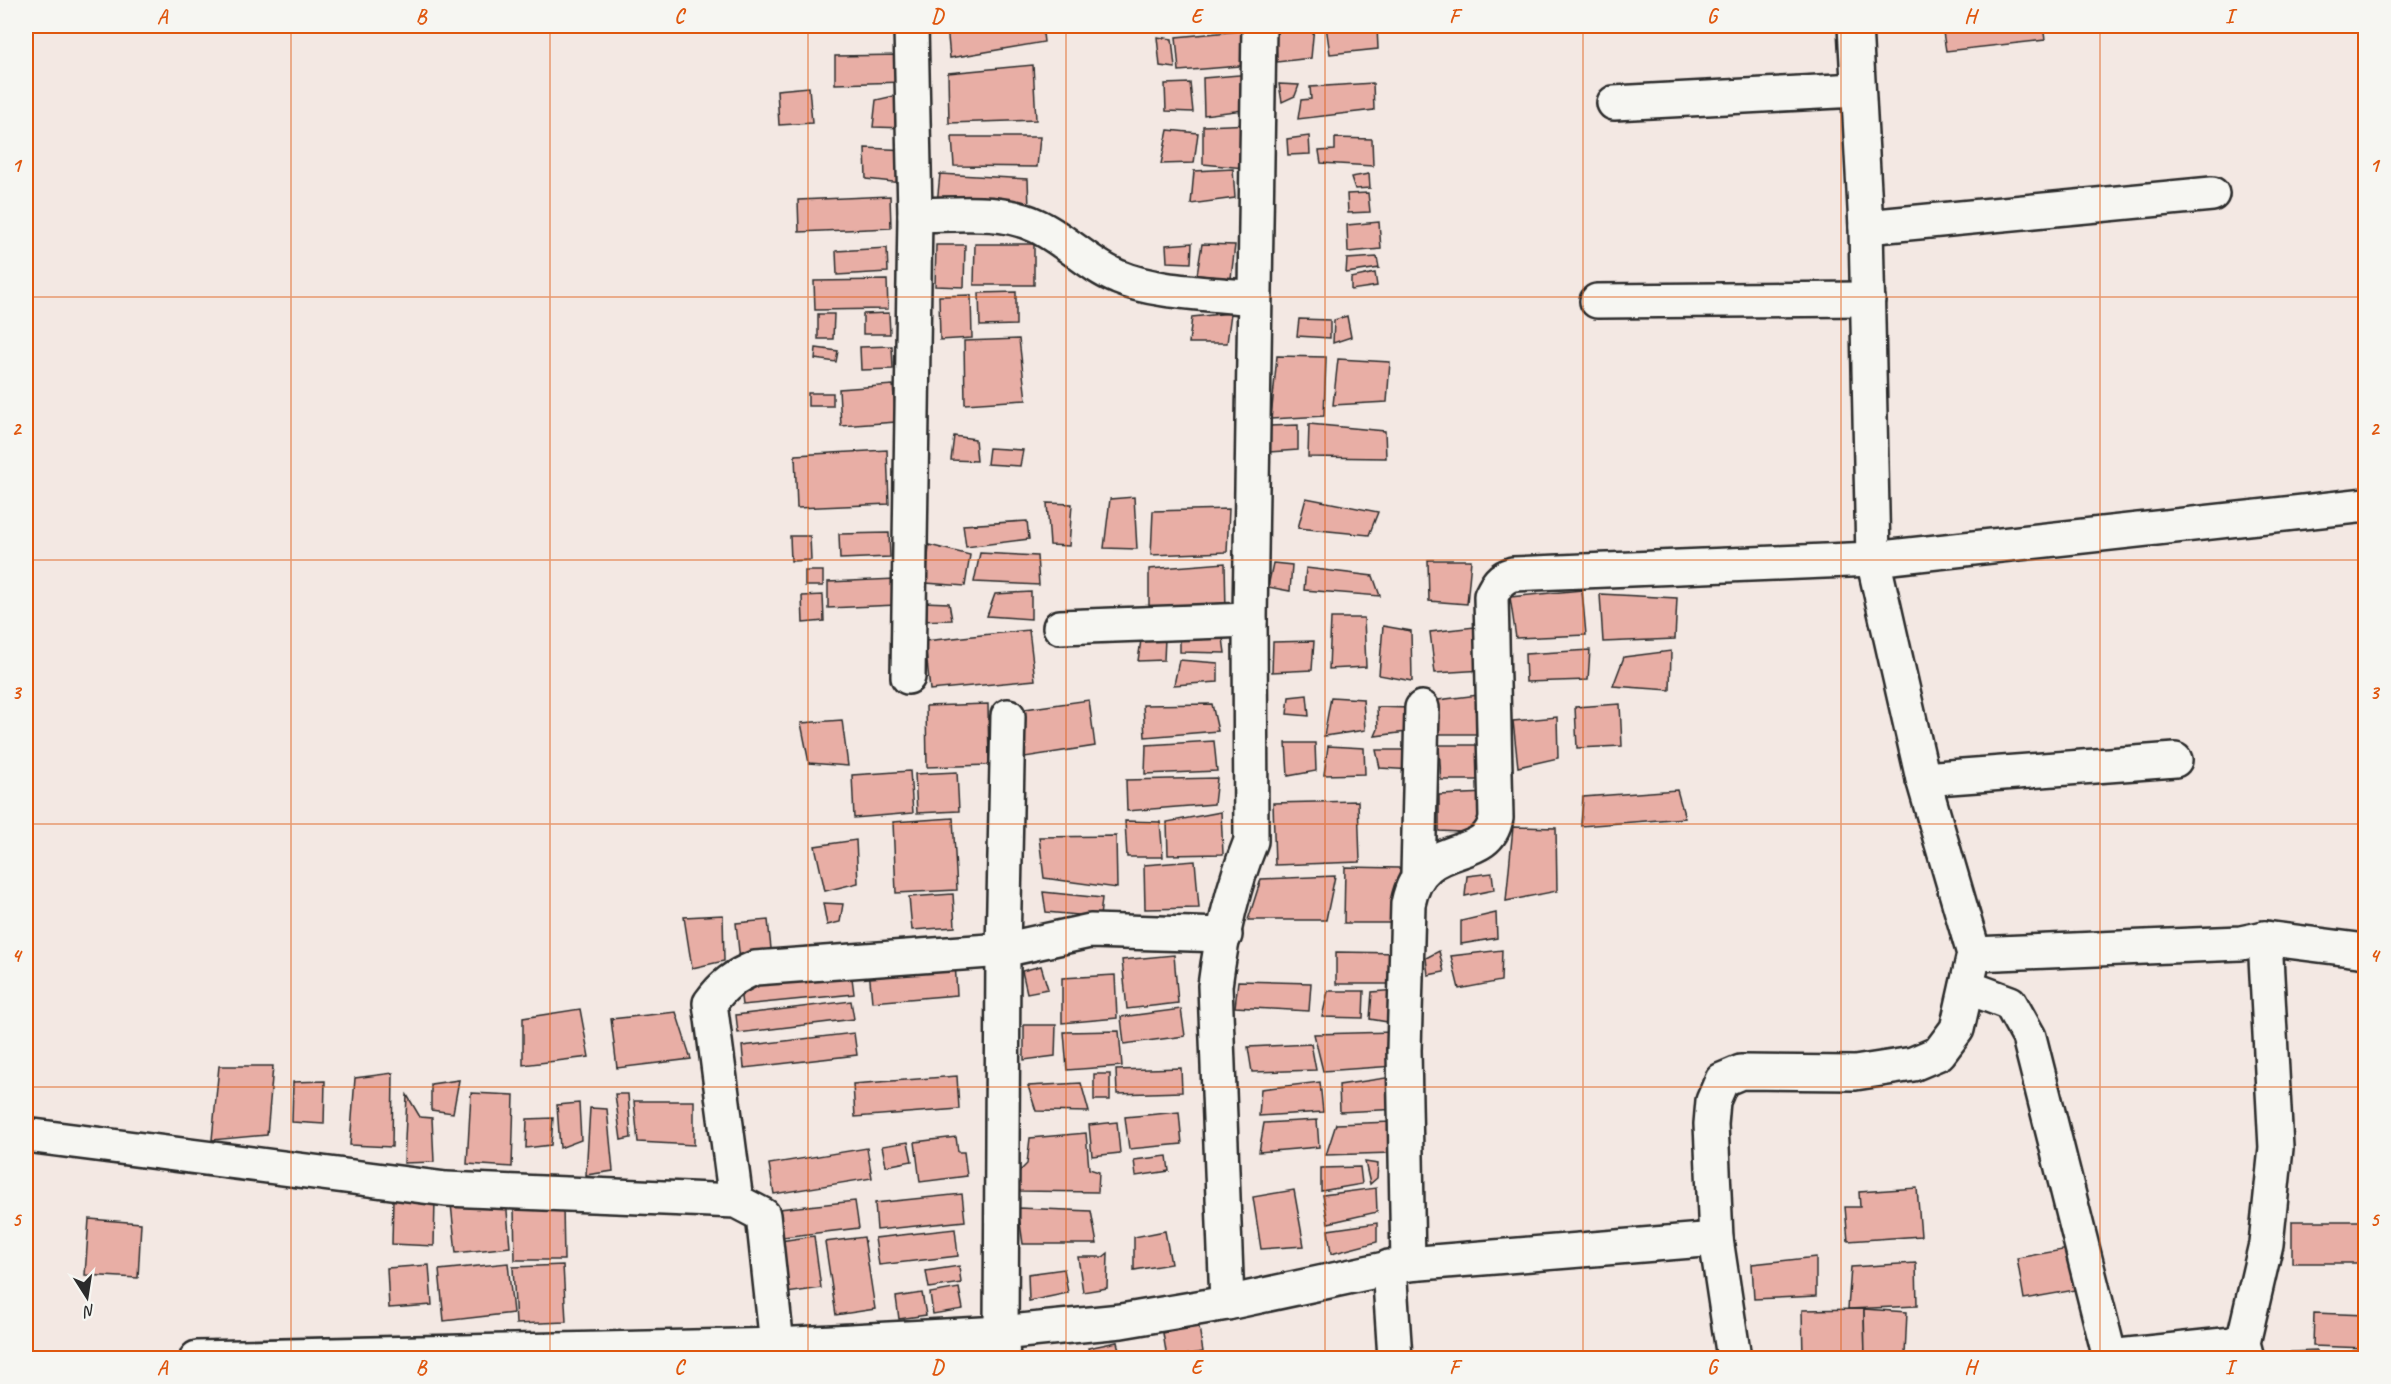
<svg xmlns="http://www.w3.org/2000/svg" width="2391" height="1384" font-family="Caveat,sans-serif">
  <rect width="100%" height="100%" fill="#f3e8e3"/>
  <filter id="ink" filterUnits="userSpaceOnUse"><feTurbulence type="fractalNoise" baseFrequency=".0167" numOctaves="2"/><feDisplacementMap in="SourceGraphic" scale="12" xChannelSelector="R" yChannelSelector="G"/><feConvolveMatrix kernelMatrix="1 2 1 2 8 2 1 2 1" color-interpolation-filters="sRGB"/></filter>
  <g filter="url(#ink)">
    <g fill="#e8aea5" stroke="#2b2b2b" stroke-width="1.5">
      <path d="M947 26H1042L1044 42 950 58Z"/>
      <path d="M1275 26H1314L1311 58 1277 62Z"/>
      <path d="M1326 26H1377L1378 49 1330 54Z"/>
      <path d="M1942 26H2043L2045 40 1946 51Z"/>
      <path d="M1250 30 1252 65 1179 71 1176 37Z"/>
      <path d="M1157 37 1172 39 1175 68 1160 66Z"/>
      <path d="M903 55 904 82 835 84V56Z"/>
      <path d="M1033 65 1036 120 949 123 948 73Z"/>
      <path d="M1251 74V109L1204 115 1203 78Z"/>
      <path d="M1190 83 1193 112 1166 111 1165 84Z"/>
      <path d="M1373 83 1374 110 1298 119 1301 100 1311 99 1310 87Z"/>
      <path d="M1279 84 1299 85 1295 96 1282 102Z"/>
      <path d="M809 87 812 123 779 125 777 90Z"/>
      <path d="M903 94 907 128 873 127 876 100Z"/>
      <path d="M1253 124 1255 169 1203 164V126Z"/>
      <path d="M1168 130 1198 133 1194 163 1161 164Z"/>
      <path d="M1309 136 1310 154 1288 155 1287 139Z"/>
      <path d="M952 137H1040L1037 167 954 166Z"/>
      <path d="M1335 138 1372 139 1373 166 1321 163 1319 151 1335 150Z"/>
      <path d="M865 148 909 150 911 184 866 179Z"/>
      <path d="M1233 169 1235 198 1191 204 1194 171Z"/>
      <path d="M940 174 1028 179 1029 209 937 204Z"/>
      <path d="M1369 174 1370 188 1355 189 1351 177Z"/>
      <path d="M1368 193 1370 212 1348 213 1347 194Z"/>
      <path d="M890 196 891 228 799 232 798 200Z"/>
      <path d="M1379 222 1381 249 1348 252 1347 225Z"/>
      <path d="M1192 243 1191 263 1167 262 1166 245Z"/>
      <path d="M975 244H1034V285H974Z"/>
      <path d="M1202 244 1235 245 1231 278 1197 275Z"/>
      <path d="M936 245H965L964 287 935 286Z"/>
      <path d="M887 248 888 272 837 275 836 251Z"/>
      <path d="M1377 257 1379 268 1346 273 1347 259Z"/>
      <path d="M1375 273 1377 286 1351 290V278Z"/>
      <path d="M887 280 888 309 815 310 814 281Z"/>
      <path d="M1016 292V325L980 326 979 293Z"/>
      <path d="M971 295 972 338 940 340 939 296Z"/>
      <path d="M889 313 890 334H863V314Z"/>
      <path d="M1231 313 1227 343H1189L1192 317Z"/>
      <path d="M818 314H834L833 339H818Z"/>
      <path d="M1347 316 1351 337 1333 343 1334 320Z"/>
      <path d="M1299 319 1330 320V338L1297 336Z"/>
      <path d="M1019 339 1026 400 965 404 964 341Z"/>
      <path d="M892 346 893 369 861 370 860 347Z"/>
      <path d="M816 348 838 351 836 362 815 359Z"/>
      <path d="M1277 356 1326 357 1324 416 1271 419Z"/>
      <path d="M1338 359 1390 362 1387 402 1333 405Z"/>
      <path d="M893 385 896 422 841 426 839 389Z"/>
      <rect x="808" y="393" width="25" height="13"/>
      <path d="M1309 424 1385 431 1386 458 1308 457Z"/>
      <path d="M1298 425V450L1269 452V426Z"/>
      <path d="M954 436 975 439 977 461 951 460Z"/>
      <path d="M989 448 1023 450 1020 466 987 464Z"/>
      <path d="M887 450 889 504 797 508 795 455Z"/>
      <path d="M1134 497 1137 549 1104 548 1110 499Z"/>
      <path d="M1306 498 1378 512 1369 535 1298 528Z"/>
      <path d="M1047 503 1072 504 1069 546 1050 545Z"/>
      <path d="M1229 509 1227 552 1151 555 1153 511Z"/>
      <path d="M1027 521 1029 539 966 547 963 525Z"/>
      <path d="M889 533 890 557 840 559 839 534Z"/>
      <path d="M790 536H810L811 560 791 561Z"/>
      <path d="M929 545 970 555 965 586 926 583Z"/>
      <path d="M980 553 1037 556 1039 585 974 582Z"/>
      <path d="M1428 560H1471L1467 604 1429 601Z"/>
      <path d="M1225 563 1226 612 1149 614V569Z"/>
      <path d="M1273 563 1292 565 1290 591 1268 587Z"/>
      <path d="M1306 568 1373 576 1380 596 1304 590Z"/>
      <rect x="805" y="571" width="18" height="15"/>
      <path d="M896 579 897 605 828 608V582Z"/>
      <path d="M1582 590 1586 635 1516 638 1510 597Z"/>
      <path d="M1031 592V619L987 616 995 594Z"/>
      <path d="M1600 594 1677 598 1675 639 1603 642Z"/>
      <path d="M823 595 824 621 803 623 802 596Z"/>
      <path d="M923 602 949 603 952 620 914 621Z"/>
      <path d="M1331 618H1364L1366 667 1329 669Z"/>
      <path d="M1383 626 1411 631 1412 681 1379 675Z"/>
      <path d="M1484 626V670L1435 673 1430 632Z"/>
      <path d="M1029 630 1035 680 930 690 925 641Z"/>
      <path d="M1227 632 1223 638 1225 653 1180 652V635Z"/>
      <path d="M1165 638 1164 660 1138 661 1141 640Z"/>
      <path d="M1314 641 1312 670 1272 672 1273 642Z"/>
      <path d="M1590 650 1588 680 1526 682 1525 654Z"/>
      <path d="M1671 651 1670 690 1613 686 1624 657Z"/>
      <path d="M1179 660 1218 663V682L1174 685Z"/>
      <path d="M1486 694 1490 734H1439L1438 700Z"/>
      <path d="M1307 695 1309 716 1287 714 1289 697Z"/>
      <path d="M1331 697 1363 699 1365 730 1324 736Z"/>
      <path d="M1089 700 1095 746 1025 757 1018 710Z"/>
      <path d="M988 704 989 765 927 767 926 706Z"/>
      <path d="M1212 704 1218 731 1145 737 1143 705Z"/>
      <path d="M1620 704 1622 746 1577 748 1575 707Z"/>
      <path d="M1377 707 1409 708 1414 731 1375 736 1378 729Z"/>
      <path d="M1557 717 1558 758 1518 767 1513 721Z"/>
      <path d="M842 720 848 766 809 763 801 723Z"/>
      <path d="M1214 741 1217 771 1145 774 1146 745Z"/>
      <path d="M1286 743H1315L1316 771 1288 776Z"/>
      <path d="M1439 745H1486L1489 780H1441Z"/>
      <path d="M1328 746 1364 748 1365 774 1324 775Z"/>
      <path d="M1376 750H1415L1413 770 1380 768Z"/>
      <path d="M910 771 913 813 854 818 852 775Z"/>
      <path d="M957 772 959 811 917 813 915 774Z"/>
      <path d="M1217 778 1214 804 1127 811 1126 780Z"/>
      <path d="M1677 790 1685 818 1581 826 1583 797Z"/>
      <path d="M1488 793 1484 833 1439 831V795Z"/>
      <path d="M1358 801 1360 862 1275 865 1273 803Z"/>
      <path d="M1221 812 1223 854 1168 855 1167 822Z"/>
      <path d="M953 818 957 890 896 893 893 822Z"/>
      <path d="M1125 821 1160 822 1163 857H1127Z"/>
      <path d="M1513 827 1556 828 1557 891 1506 901Z"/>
      <path d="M1116 836 1117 888 1044 878 1039 837Z"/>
      <path d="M856 840 858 883 825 891 815 846Z"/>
      <path d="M1195 861 1199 908 1145 909 1144 865Z"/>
      <path d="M1345 867 1400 868 1399 923H1344Z"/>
      <path d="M1492 873 1494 890 1465 896 1467 876Z"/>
      <path d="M1335 876 1326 920H1248L1261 879Z"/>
      <path d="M1043 892 1102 898 1100 917 1046 912Z"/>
      <path d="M953 894 955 927 912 930 909 897Z"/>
      <path d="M823 903 843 904 840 922 827 925Z"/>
      <path d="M1496 913 1497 938 1461 944V921Z"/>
      <path d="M723 915 724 961 692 968 684 917Z"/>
      <path d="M768 920 772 958 740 961 736 923Z"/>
      <path d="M1502 950 1501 981 1459 989 1451 956Z"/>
      <path d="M1439 951 1444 972 1428 975 1426 958Z"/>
      <path d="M1336 952 1402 953 1399 984H1336Z"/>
      <path d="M1174 955 1178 1003 1127 1009 1122 960Z"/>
      <path d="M955 962 957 995 872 1002 869 969Z"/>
      <path d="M1041 966 1048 989 1027 993 1022 971Z"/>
      <path d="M851 970 854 994 742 1005 739 981Z"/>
      <path d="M1115 975 1117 1018 1062 1023V978Z"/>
      <path d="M1238 981 1311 983 1309 1011 1235 1007Z"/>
      <path d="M1396 990 1394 1023 1370 1019 1372 992Z"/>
      <path d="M1328 991H1364L1363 1018 1322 1017Z"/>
      <path d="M851 1001 854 1019 738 1033 736 1015Z"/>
      <path d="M580 1009 589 1057 523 1065V1018Z"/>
      <path d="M1181 1009 1185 1036 1124 1044 1121 1017Z"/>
      <path d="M676 1012 691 1059 617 1068 611 1019Z"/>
      <path d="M1024 1025H1056L1055 1056 1024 1060Z"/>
      <path d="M1119 1031 1122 1066 1067 1070 1064 1032Z"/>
      <path d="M1394 1032V1066L1323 1071 1314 1034Z"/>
      <path d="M854 1033 857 1055 744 1068 742 1046Z"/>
      <path d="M1311 1044 1316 1070 1252 1072 1248 1047Z"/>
      <path d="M219 1066H273L267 1135 212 1140Z"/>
      <path d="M1181 1068 1182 1092 1117 1094 1116 1070Z"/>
      <path d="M393 1073 392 1147 350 1145 355 1078Z"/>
      <rect x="1094" y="1074" width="16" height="26"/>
      <path d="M957 1076 959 1109 855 1117 853 1084Z"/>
      <path d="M1399 1076 1400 1109 1340 1112 1339 1085Z"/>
      <path d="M459 1080 453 1113 431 1110V1084Z"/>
      <path d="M325 1081 324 1124 292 1122 293 1082Z"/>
      <path d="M1320 1082 1323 1112 1259 1116 1261 1089Z"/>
      <path d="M1081 1083 1089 1112 1036 1111 1028 1086Z"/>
      <path d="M471 1093 514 1095 512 1167 467 1164Z"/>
      <path d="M615 1094H628L631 1138 621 1140Z"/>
      <path d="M407 1095 420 1117 432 1118 434 1162 404 1163Z"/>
      <path d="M634 1101H694V1145L638 1142Z"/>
      <path d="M579 1103 581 1140 560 1148 557 1105Z"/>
      <path d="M590 1108 607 1109 613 1171 586 1175Z"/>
      <path d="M1179 1112 1182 1144 1129 1149 1125 1117Z"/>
      <path d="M553 1118 551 1145 526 1148 527 1119Z"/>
      <path d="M1317 1120 1319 1147 1259 1152 1264 1123Z"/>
      <path d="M1117 1122 1120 1153 1092 1156 1089 1125Z"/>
      <path d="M1392 1122V1153L1326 1155 1336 1124Z"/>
      <path d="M1086 1133 1089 1169 1099 1172 1098 1192 1020 1191 1014 1177 1027 1164 1030 1138Z"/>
      <path d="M956 1137 958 1152H964L967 1176 920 1182 915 1142Z"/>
      <path d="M908 1142 912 1161 886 1166 882 1146Z"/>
      <path d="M867 1148 872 1178 774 1194 769 1164Z"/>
      <path d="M1167 1156 1169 1171 1136 1176 1134 1160Z"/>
      <path d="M1365 1162 1378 1164 1377 1178 1370 1184Z"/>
      <path d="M1360 1167 1362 1184 1321 1191V1168Z"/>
      <path d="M1376 1188 1377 1212 1328 1223 1323 1195Z"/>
      <path d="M1917 1188 1921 1236 1848 1241 1845 1207H1860L1859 1192Z"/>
      <path d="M1294 1190 1304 1246 1261 1249 1253 1197Z"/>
      <path d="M962 1194 965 1221 877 1230 875 1203Z"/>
      <path d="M393 1198 435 1199 434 1246 392 1244Z"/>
      <path d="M506 1199 510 1247 456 1253 451 1204Z"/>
      <path d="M855 1201 859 1228 783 1237 779 1209Z"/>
      <path d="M563 1206 564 1260H515L514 1207Z"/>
      <path d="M1018 1208 1091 1211 1097 1244H1023Z"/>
      <path d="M89 1219 141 1223 138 1278 85 1275Z"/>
      <rect x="2292" y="1221" width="74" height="42"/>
      <path d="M1377 1223V1242L1331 1254 1328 1230Z"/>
      <path d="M955 1229 958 1256 879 1265 875 1238Z"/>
      <path d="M1165 1231 1171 1264 1134 1270V1237Z"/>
      <path d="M814 1236 821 1288 787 1293 780 1241Z"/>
      <path d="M864 1237 875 1309 836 1315 825 1242Z"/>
      <path d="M2068 1249 2075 1290 2024 1299 2017 1258Z"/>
      <path d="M1108 1253 1107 1288 1083 1292 1078 1257H1103Z"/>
      <path d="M1816 1257V1296L1754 1299 1752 1264Z"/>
      <path d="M508 1263 513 1313 444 1321 439 1270Z"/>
      <path d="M1916 1263 1917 1306 1848 1309 1851 1267Z"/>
      <path d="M429 1265 432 1305 389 1308 387 1268Z"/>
      <path d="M563 1265 566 1322 516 1324 513 1267Z"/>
      <path d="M959 1266 961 1283 929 1288 926 1271Z"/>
      <path d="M1064 1269 1068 1293 1029 1301 1028 1274Z"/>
      <path d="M959 1288 963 1309 933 1314 930 1293Z"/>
      <path d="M922 1293 926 1315 899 1319 896 1297Z"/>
      <path d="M1864 1309 1865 1358H1803L1802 1310Z"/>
      <path d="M1864 1309 1907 1312 1905 1355 1865 1358Z"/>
      <path d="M2314 1313 2366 1315V1348L2313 1346Z"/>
      <path d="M1199 1327 1203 1352 1167 1358 1163 1333Z"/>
      <path d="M1117 1342 1121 1358H1091L1088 1348Z"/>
      <path d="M2317 1351 2318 1358H2292L2291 1352Z"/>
    </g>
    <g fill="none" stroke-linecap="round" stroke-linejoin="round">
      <defs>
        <g id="street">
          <path d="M1614 103 1857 90"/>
          <path d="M915 215C955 215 1000 208 1037 226 1065 239 1090 266 1118 277 1155 293 1212 293 1253 298"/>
          <path d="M1866 227 2212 194"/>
          <path d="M1597 301 1868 299"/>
          <path d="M1060 627 1250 620"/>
          <path d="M908 677 915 215 911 26"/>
          <path d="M1923 779 2175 760"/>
          <path d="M1418 875 1422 708"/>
          <path d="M1974 954 2241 943 2265 938 2366 951"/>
          <path d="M1967 987 2010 1003 2029 1037 2110 1358"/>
          <path d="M26 1135 446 1189 736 1201 763 1215 777 1345"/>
          <path d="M736 1201 710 1003C723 985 735 976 755 968L1003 950 1090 931 1225 935"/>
          <path d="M1408 1264 1404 1050 1408 904C1422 834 1487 867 1496 818L1491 596C1497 584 1500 578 1513 574L1873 559 2366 505"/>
          <path d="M1389 1267 1395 1358"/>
          <path d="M1227 1303 1215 986C1221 938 1233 886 1251 841L1250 620 1259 26"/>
          <path d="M2109 1357 2243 1343"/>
          <path d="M197 1358 777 1345 1001 1333 1121 1321 1227 1303 1408 1264 1716 1239"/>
          <path d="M1003 1358 1001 1333 1003 950 1008 716"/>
          <path d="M2247 1358 2243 1343 2266 1244 2276 1148 2265 938"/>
        </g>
        <path id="secondary" d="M1734 1358 1716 1239 1711 1124 1713 1101 1722 1080 1741 1072 1855 1073 1913 1064 1939 1053 1957 1029 1974 954 1923 779 1873 559 1866 227 1855 26"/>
      </defs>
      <use href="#street" stroke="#2b2b2b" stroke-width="38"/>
      <use href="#secondary" stroke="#2b2b2b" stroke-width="38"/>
      <use href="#street" stroke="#f6f6f2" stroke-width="33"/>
      <use href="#secondary" stroke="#f6f6f2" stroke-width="33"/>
    </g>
  </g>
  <path fill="none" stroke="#df570e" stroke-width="1.5" stroke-opacity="0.55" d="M291 26V1358M550 26V1358M808 26V1358M1066 26V1358M1325 26V1358M1583 26V1358M1841 26V1358M2100 26V1358M26 297H2366M26 560H2366M26 824H2366M26 1087H2366"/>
  <rect width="2391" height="1384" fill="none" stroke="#f6f6f2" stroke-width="66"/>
  <g transform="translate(87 1297) rotate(168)" stroke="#f6f6f2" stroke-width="4.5" paint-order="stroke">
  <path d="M0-4.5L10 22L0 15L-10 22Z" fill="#2b2b2b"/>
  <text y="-9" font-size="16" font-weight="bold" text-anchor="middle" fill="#2b2b2b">N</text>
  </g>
  <rect x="33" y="33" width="2325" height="1318" fill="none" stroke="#df570e" stroke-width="2"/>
  <g font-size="20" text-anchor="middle" font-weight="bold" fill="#df570e">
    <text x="162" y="23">A</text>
    <text x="421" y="23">B</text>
    <text x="679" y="23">C</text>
    <text x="937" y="23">D</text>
    <text x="1196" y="23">E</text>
    <text x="1454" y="23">F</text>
    <text x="1712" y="23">G</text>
    <text x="1970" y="23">H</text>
    <text x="2229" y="23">I</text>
    <text x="16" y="172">1</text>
    <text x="2374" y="172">1</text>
    <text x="16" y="435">2</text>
    <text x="2374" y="435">2</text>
    <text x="16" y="699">3</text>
    <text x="2374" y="699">3</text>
    <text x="16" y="962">4</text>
    <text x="2374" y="962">4</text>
    <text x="16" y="1226">5</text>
    <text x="2374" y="1226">5</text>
    <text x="162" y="1374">A</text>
    <text x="421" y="1374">B</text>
    <text x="679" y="1374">C</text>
    <text x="937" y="1374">D</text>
    <text x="1196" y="1374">E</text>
    <text x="1454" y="1374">F</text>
    <text x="1712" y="1374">G</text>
    <text x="1970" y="1374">H</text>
    <text x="2229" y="1374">I</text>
  </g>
</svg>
